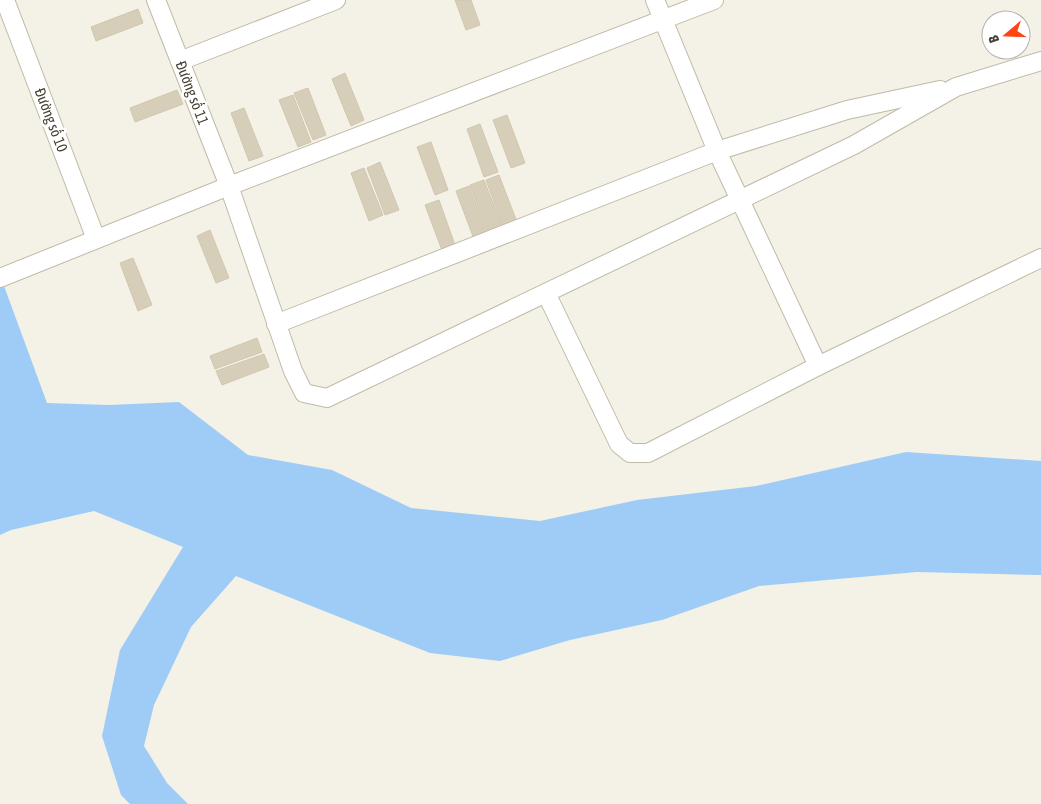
<svg xmlns="http://www.w3.org/2000/svg" width="1041" height="804" font-family="'Asap Condensed',sans-serif">
  <rect width="100%" height="100%" fill="#f4f1e6"/>
  <path fill="#9eccf6" d="M0 275 47 403 109 405 179 402 248 455 332 470 411 508 540 521 637 500 756 486 906 452 1041 461V575L917 572 759 586 662 620 570 640 500 661 430 653 236 576 191 627 154 705 144 746 167 783 188 804H130L121 795 102 736 120 650 183 547 94 511 11 530 0 535Z"/>
  <g fill="#d7ceba" stroke="#d2c6ad">
    <path d="M455 0H471L480 25 466 30Z"/>
    <path d="M138 9 143 23 96 41 91 27Z"/>
    <path d="M345 73 364 120 351 126 332 79Z"/>
    <path d="M308 88 326 135 313 140 294 93Z"/>
    <path d="M177 90 183 104 135 122 130 108Z"/>
    <path d="M293 95 311 142 298 147 279 100Z"/>
    <path d="M244 108 263 156 249 161 231 113Z"/>
    <path d="M507 115 525 163 511 168 493 120Z"/>
    <path d="M480 124 498 172 484 177 467 129Z"/>
    <path d="M431 142 448 190 435 195 417 147Z"/>
    <path d="M380 162 399 210 385 215 367 168Z"/>
    <path d="M364 168 383 215 369 221 351 173Z"/>
    <path d="M499 175 517 222 503 227 486 180Z"/>
    <path d="M484 180 502 227 488 233 470 185Z"/>
    <path d="M469 186 487 234 474 239 456 191Z"/>
    <path d="M439 200 456 248 443 253 425 205Z"/>
    <path d="M210 230 229 278 216 283 197 236Z"/>
    <path d="M133 258 152 305 138 311 120 263Z"/>
    <path d="M257 338 262 352 215 369 210 356Z"/>
    <path d="M264 354 269 367 222 385 216 371Z"/>
  </g>
  <g fill="none" stroke-linecap="round" stroke-linejoin="round">
    <defs>
      <g id="minor">
        <path d="M5 0 96 239"/>
        <path d="M156 0 229 186 293 371 304 393 327 398 854 145 956 87 1041 61"/>
        <path d="M655 0 717 151 818 366"/>
        <path d="M180 61 336 0"/>
        <path d="M0 278 229 186 714 0"/>
        <path d="M546 293 619 444 630 453H648L818 366 1041 258"/>
        <path d="M276 324 717 151 847 110 940 90"/>
      </g>
    </defs>
    <use href="#minor" stroke="#c0baa8" stroke-width="20"/>
    <use href="#minor" stroke="#fff" stroke-width="18"/>
  </g>
  <g text-anchor="middle" stroke-width="5" stroke-linejoin="round" paint-order="stroke">
    <g font-size="15" fill="#484135" stroke="#fff">
      <text transform="translate(192 93) rotate(69)" y="5">Đường số 11</text>
      <text transform="translate(51 120) rotate(69)" y="5">Đường số 10</text>
    </g>
  </g>
  <g transform="translate(1006 35) rotate(251)"><circle r="24" fill="#ffffff" stroke="#b6b3ae"/>
  <path d="M0-4L9 19L0 12L-9 19Z" fill="#ff4612"/>
  <text y="-8" font-size="14" font-weight="bold" text-anchor="middle" fill="#484135">B</text>
  </g>
</svg>
